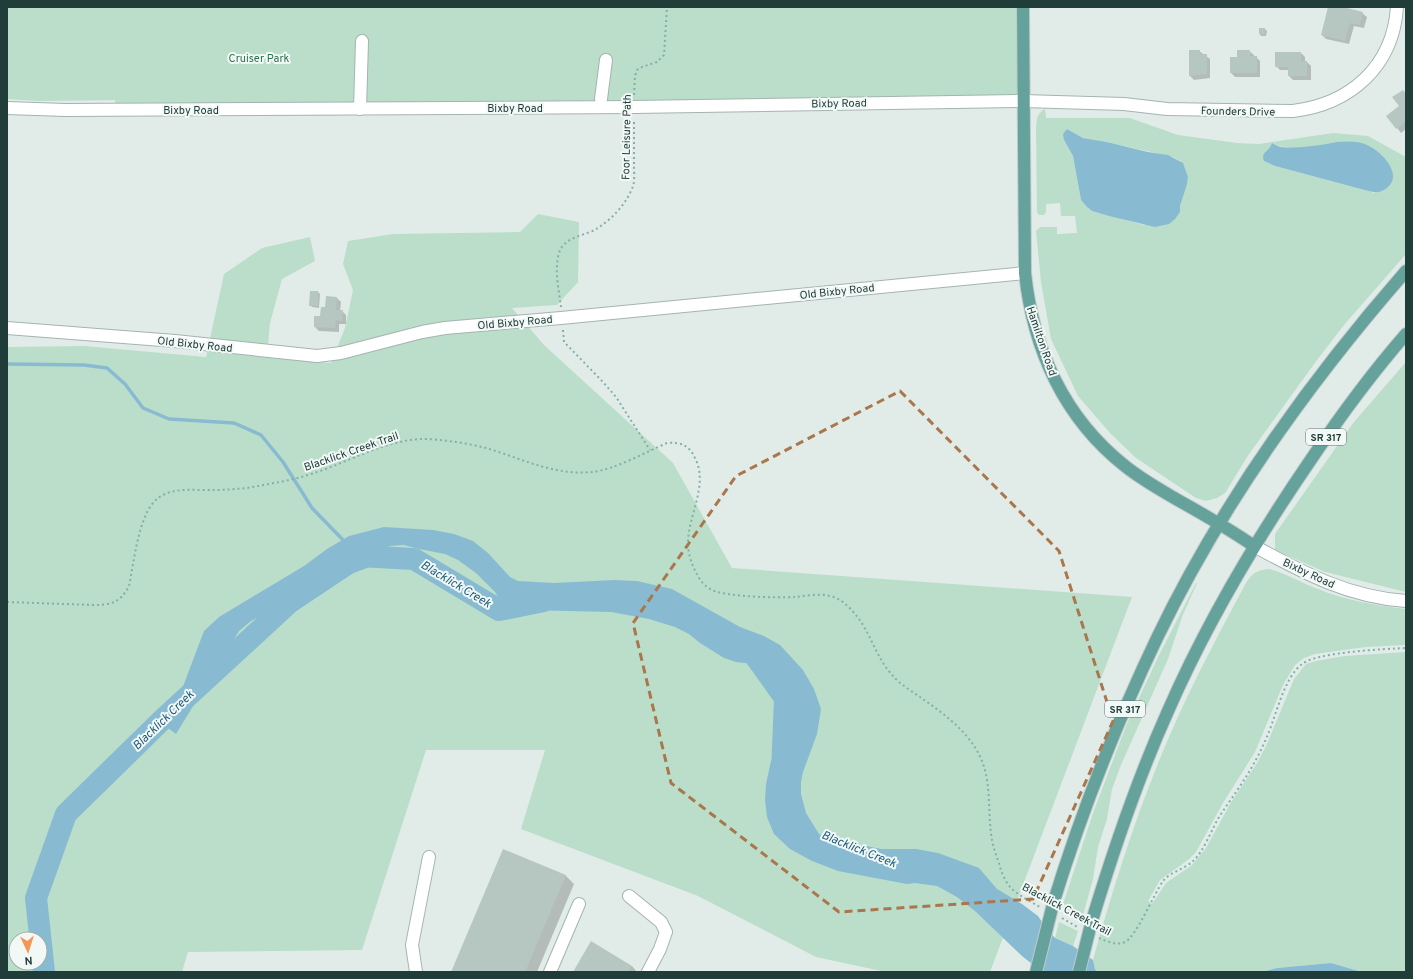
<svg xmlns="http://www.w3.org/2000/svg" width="1413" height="979" font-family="Overpass,sans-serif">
  <rect width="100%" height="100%" fill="#e1ece9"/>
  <g fill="#badec9" fill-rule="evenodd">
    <path d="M7 7H1023V101L116 110 115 100 39 101 7 99Z"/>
    <path d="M1045 109 1046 118H1130L1178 135 1237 143 1259 144 1333 133 1368 136 1406 157V254L1344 325 1317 360 1249 454 1225 493 1217 498 1206 501 1196 498 1136 458 1110 433 1078 396 1051 339 1041 282 1036 231 1040 227H1057V234L1077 233 1075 216H1061L1060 203 1046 204V212L1044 215H1039L1037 212 1036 127C1037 119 1037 113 1045 109ZM1067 129 1083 138 1107 142 1173 157 1180 161 1184 166 1185 172 1188 177 1180 206V212L1144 225 1092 211 1087 207 1081 200 1073 156 1064 140ZM1336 142C1363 143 1367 142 1387 161L1375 193 1275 166 1264 161 1266 151 1271 147 1273 143C1287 152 1320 146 1336 142Z"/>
    <path d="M538 214 579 222 578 282 557 305 512 308 544 345 673 463 732 568 1132 597 990 972H886L816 957 698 896 521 829 545 750H426L362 950 188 952 182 972H7V347L84 346 206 357 224 274 262 248 310 237 315 261 282 279 270 323 267 357 331 363 345 328 353 290 343 264 348 241 393 234 520 232ZM16 939H40V963H16Z"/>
    <path d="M1406 362V592L1325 572 1275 550V534L1354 422Z"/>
    <path d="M1269 569C1286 573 1301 583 1318 589 1348 601 1374 605 1406 609V645L1366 647 1315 654 1304 658 1295 665 1283 685 1255 752 1223 803 1196 852 1188 860 1160 880 1148 901 1152 904 1166 883 1192 865 1206 848 1230 804 1257 763 1266 746 1294 679 1306 664 1316 661 1344 656 1406 652V972H1362L1331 963 1277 968 1262 972H1097L1095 969 1093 960C1114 884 1138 809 1169 737 1192 684 1219 633 1246 583 1252 573 1257 570 1269 569Z"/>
    <path d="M1196 583H1197L1182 617 1168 659 1121 765 1112 789 1107 819 1098 847 1093 879 1082 919 1077 918 1074 912 1066 911 1063 909V904L1093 813 1126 726 1158 657Z"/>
    <path d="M1059 922 1078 931 1073 946 1055 938Z"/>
  </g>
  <g fill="#88bbd2">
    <path d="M1067 129 1083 138 1107 142 1148 152 1168 155 1183 163 1188 177 1187 184 1180 206V212L1175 219 1169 224 1155 227 1109 216 1092 211 1087 207 1081 200 1073 156 1064 140 1063 134Z"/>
    <path d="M1336 142C1346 142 1357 140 1367 145 1381 151 1403 173 1388 187 1381 193 1376 193 1368 191L1275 166 1264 161C1260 152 1270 151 1272 143 1274 144 1276 145 1278 146 1287 150 1325 145 1336 142Z"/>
    <path d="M384 527 433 530 454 534 473 541 488 553 510 577 518 581 554 583 614 580 637 581 672 589 740 627 764 636 780 645 803 670 814 689 821 709 817 734 803 772 801 782V794L806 813 819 834 831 839 881 849H916L938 853 979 868 997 889 1022 904 1038 916 1046 928 1055 938 1073 946 1093 960 1095 969 1097 972H1042L1022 956 975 911 957 897 937 886 915 883 907 884 838 871 812 861 790 849 774 834 767 817 765 800 766 784 771 761 785 739 791 723V709L781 678 771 669 763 665 736 662 724 658 700 643 689 634 675 627 649 619 611 612 526 610 509 606 500 600 495 592 476 573 458 560 445 554 419 549 404 545 390 546 381 549 375 556 378 564 302 592 251 621 239 631 176 734 152 716 172 701 182 689 204 631 219 617 304 566 327 549 349 536Z"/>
    <path d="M1331 963 1362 972H1262L1277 968Z"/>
  </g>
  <g fill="#0003">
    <path d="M1329 7H1338L1362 13 1367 17 1364 28 1354 26 1349 44 1326 39 1322 35Z"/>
    <path d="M1265 29 1267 31 1266 36H1261L1260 34Z"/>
    <path d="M1199 51 1210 59V78L1194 80 1190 76Z"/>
    <path d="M1249 51 1254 55V57H1256L1260 61V77H1235L1231 73 1238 58Z"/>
    <path d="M1301 53 1305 57V62H1307L1311 66V80H1293L1289 76V70H1280L1276 66Z"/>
    <path d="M1406 94V129L1401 133 1388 116 1400 107Z"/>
    <path d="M318 292 320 294 319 308 312 307 310 305Z"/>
    <path d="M327 297 337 298 341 302 340 311H342L346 315V324H339V332L319 331 315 327 326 308Z"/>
    <path d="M504 850 566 876 574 884 537 972H452Z"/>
    <path d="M632 966 637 972H574Z"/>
  </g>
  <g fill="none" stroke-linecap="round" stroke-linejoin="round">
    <path stroke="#88bbd2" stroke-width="3.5" d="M7 364 84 365 107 368 125 384 143 408 169 419 234 423 261 435 283 462 312 508 346 543"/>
    <g stroke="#88bbd2" stroke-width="22">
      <path d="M740 645 750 649 785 698 782 772"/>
      <path d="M44 972 36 898 66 814 162 720 290 602 359 556 414 559 499 610 544 601"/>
    </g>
  </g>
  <g fill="#b6c7c2">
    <path d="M1328 7H1343L1363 12 1360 25 1350 23 1345 41 1321 35Z"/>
    <path d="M1259 28H1265V35L1259 34Z"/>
    <path d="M1189 50H1200V54H1207V74L1189 76Z"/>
    <path d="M1237 50H1250V56H1257V73H1230V57H1237Z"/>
    <path d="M1275 52H1301V61H1307V76H1288V67H1275Z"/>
    <path d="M1403 90 1406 94V122L1396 129 1386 116 1399 106 1392 97Z"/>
    <path d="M310 291H318V306H309Z"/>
    <path d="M326 296 337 297 336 310H343L342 321 336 320 335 328 314 327V316H320L321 307H325Z"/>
    <path d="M503 849 566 875 525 972H451Z"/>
    <path d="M591 941 632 966 628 972H573Z"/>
  </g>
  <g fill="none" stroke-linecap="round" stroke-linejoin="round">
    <defs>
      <g id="minor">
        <path d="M601 99 606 60"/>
        <path d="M7 108 65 110 634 107 1023 101 1124 104 1167 109 1293 111C1350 104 1393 67 1397 7"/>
        <path d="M360 109 362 41"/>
        <path d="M7 328 175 341 317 356 341 353 422 332 445 328 561 318 1025 273"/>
        <path d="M1254 546C1304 573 1348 597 1406 601"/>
        <path d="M629 896 661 922 666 932 660 949 648 972"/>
        <path d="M416 972 412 945 429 857"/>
        <path d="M550 972 579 904"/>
      </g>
      <g id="major">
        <path d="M1023 7 1025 273C1033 349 1064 418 1125 466 1141 479 1159 489 1176 499 1203 514 1229 529 1254 546"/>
        <path d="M1053 904C1081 813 1116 724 1157 638 1221 505 1309 382 1406 271"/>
        <path d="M1091 924C1113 851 1137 780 1168 711 1207 622 1257 538 1312 458 1341 415 1372 373 1406 334"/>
      </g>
    </defs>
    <use href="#minor" stroke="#a4b4b1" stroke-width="14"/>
    <use href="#major" stroke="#c1c9c8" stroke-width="14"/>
    <g stroke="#81b0a9" stroke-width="2" stroke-dasharray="2 3" stroke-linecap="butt">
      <path d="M634 95 635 76 637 70 642 67 657 62 664 55 667 7"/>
      <path d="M561 307C559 290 554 270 559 253 564 236 586 236 598 228 613 218 627 203 633 186 635 180 634 171 634 165 634 150 634 134 634 119"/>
      <path d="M563 330 564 342 568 346 603 382 616 397 650 450"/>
      <path d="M7 602 93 605C111 605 120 603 129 586 134 562 138 521 153 503 168 485 195 491 215 490 226 490 236 489 247 488 268 484 290 481 311 474 347 463 382 441 421 439 441 439 466 443 486 448 520 458 555 476 592 472 614 470 646 452 667 443 681 442 689 445 695 458 709 485 688 515 688 543 688 554 692 566 698 576 701 582 706 587 712 590 727 597 777 598 795 597 806 596 819 593 830 596 843 599 851 609 859 619 872 637 877 659 893 676 900 684 911 691 920 697 944 714 970 732 982 761 991 784 988 809 991 833 992 843 995 853 999 863 1001 872 1005 881 1011 888 1019 896 1030 901 1040 907"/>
      <path d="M1062 918 1079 928"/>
      <path d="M1099 938C1106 941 1117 946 1125 942 1136 937 1154 894 1163 881 1170 872 1185 869 1193 861 1203 853 1212 829 1219 817 1229 802 1240 787 1249 772 1256 760 1263 747 1268 734 1277 713 1284 678 1302 664 1317 652 1385 649 1406 648"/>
    </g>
    <use href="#minor" stroke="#fff" stroke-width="12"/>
    <use href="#major" stroke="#65a29c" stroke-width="12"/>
    <defs>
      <g id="major-bridge">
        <path d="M1036 972 1053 904"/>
        <path d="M1079 972 1091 924"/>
      </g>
    </defs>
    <use href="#major-bridge" stroke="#c1c9c8" stroke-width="14" stroke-linecap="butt"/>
    <use href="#major-bridge" stroke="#65a29c" stroke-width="12"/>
  </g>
  <path fill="none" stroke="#aa774d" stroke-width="3" stroke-dasharray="8 5" stroke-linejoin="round" d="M900 391 1059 551 1113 721 1033 899 839 912 671 783 633 623 736 476Z"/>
  <g text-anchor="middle" stroke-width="4" stroke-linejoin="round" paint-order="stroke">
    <g fill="#f2f8f6" stroke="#607572" stroke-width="1">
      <rect x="1306" y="429" width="40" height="16" rx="3"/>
      <rect x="1105" y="701" width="40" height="16" rx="3"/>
    </g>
    <g font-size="10" font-weight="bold" fill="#213d3a">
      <text x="1326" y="441">SR 317</text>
      <text x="1125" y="713">SR 317</text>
    </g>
    <g font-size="11" fill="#2b7553" stroke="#f2f8f6">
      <text x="259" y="62">Cruiser Park</text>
    </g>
    <g font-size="11" fill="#213d3a" stroke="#f2f8f6">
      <text transform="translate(839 103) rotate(-1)" y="4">Bixby Road</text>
      <text x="515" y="112">Bixby Road</text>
      <text x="191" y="114">Bixby Road</text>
      <text transform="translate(1238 111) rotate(1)" y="4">Founders Drive</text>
      <text transform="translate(626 137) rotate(-89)" y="4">Foor Leisure Path</text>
      <text transform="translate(837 291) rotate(-6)" y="4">Old Bixby Road</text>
      <text transform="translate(515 322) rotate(-5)" y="4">Old Bixby Road</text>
      <text transform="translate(1042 341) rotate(71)" y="4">Hamilton Road</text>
      <text transform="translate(195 344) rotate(6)" y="4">Old Bixby Road</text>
      <text transform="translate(351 451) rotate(-19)" y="4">Blacklick Creek Trail</text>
      <text transform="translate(1309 573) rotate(25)" y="4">Bixby Road</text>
      <text transform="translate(1067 909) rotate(28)" y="4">Blacklick Creek Trail</text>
    </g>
    <g font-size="12" font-style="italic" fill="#1a5b7a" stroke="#f2f8f6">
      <text transform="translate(456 584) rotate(31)" y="4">Blacklick Creek</text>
      <text transform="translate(163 720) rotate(-44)" y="4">Blacklick Creek</text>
      <text transform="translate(859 849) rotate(22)" y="4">Blacklick Creek</text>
    </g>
  </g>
  <rect width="1413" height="979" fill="none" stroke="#213d3a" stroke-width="16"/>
  <g transform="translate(28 951) rotate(176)"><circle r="19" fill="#f2f8f6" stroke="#9eadab"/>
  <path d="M0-3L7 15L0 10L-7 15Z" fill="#f49657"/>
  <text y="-6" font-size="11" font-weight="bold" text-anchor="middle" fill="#213d3a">N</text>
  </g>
</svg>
